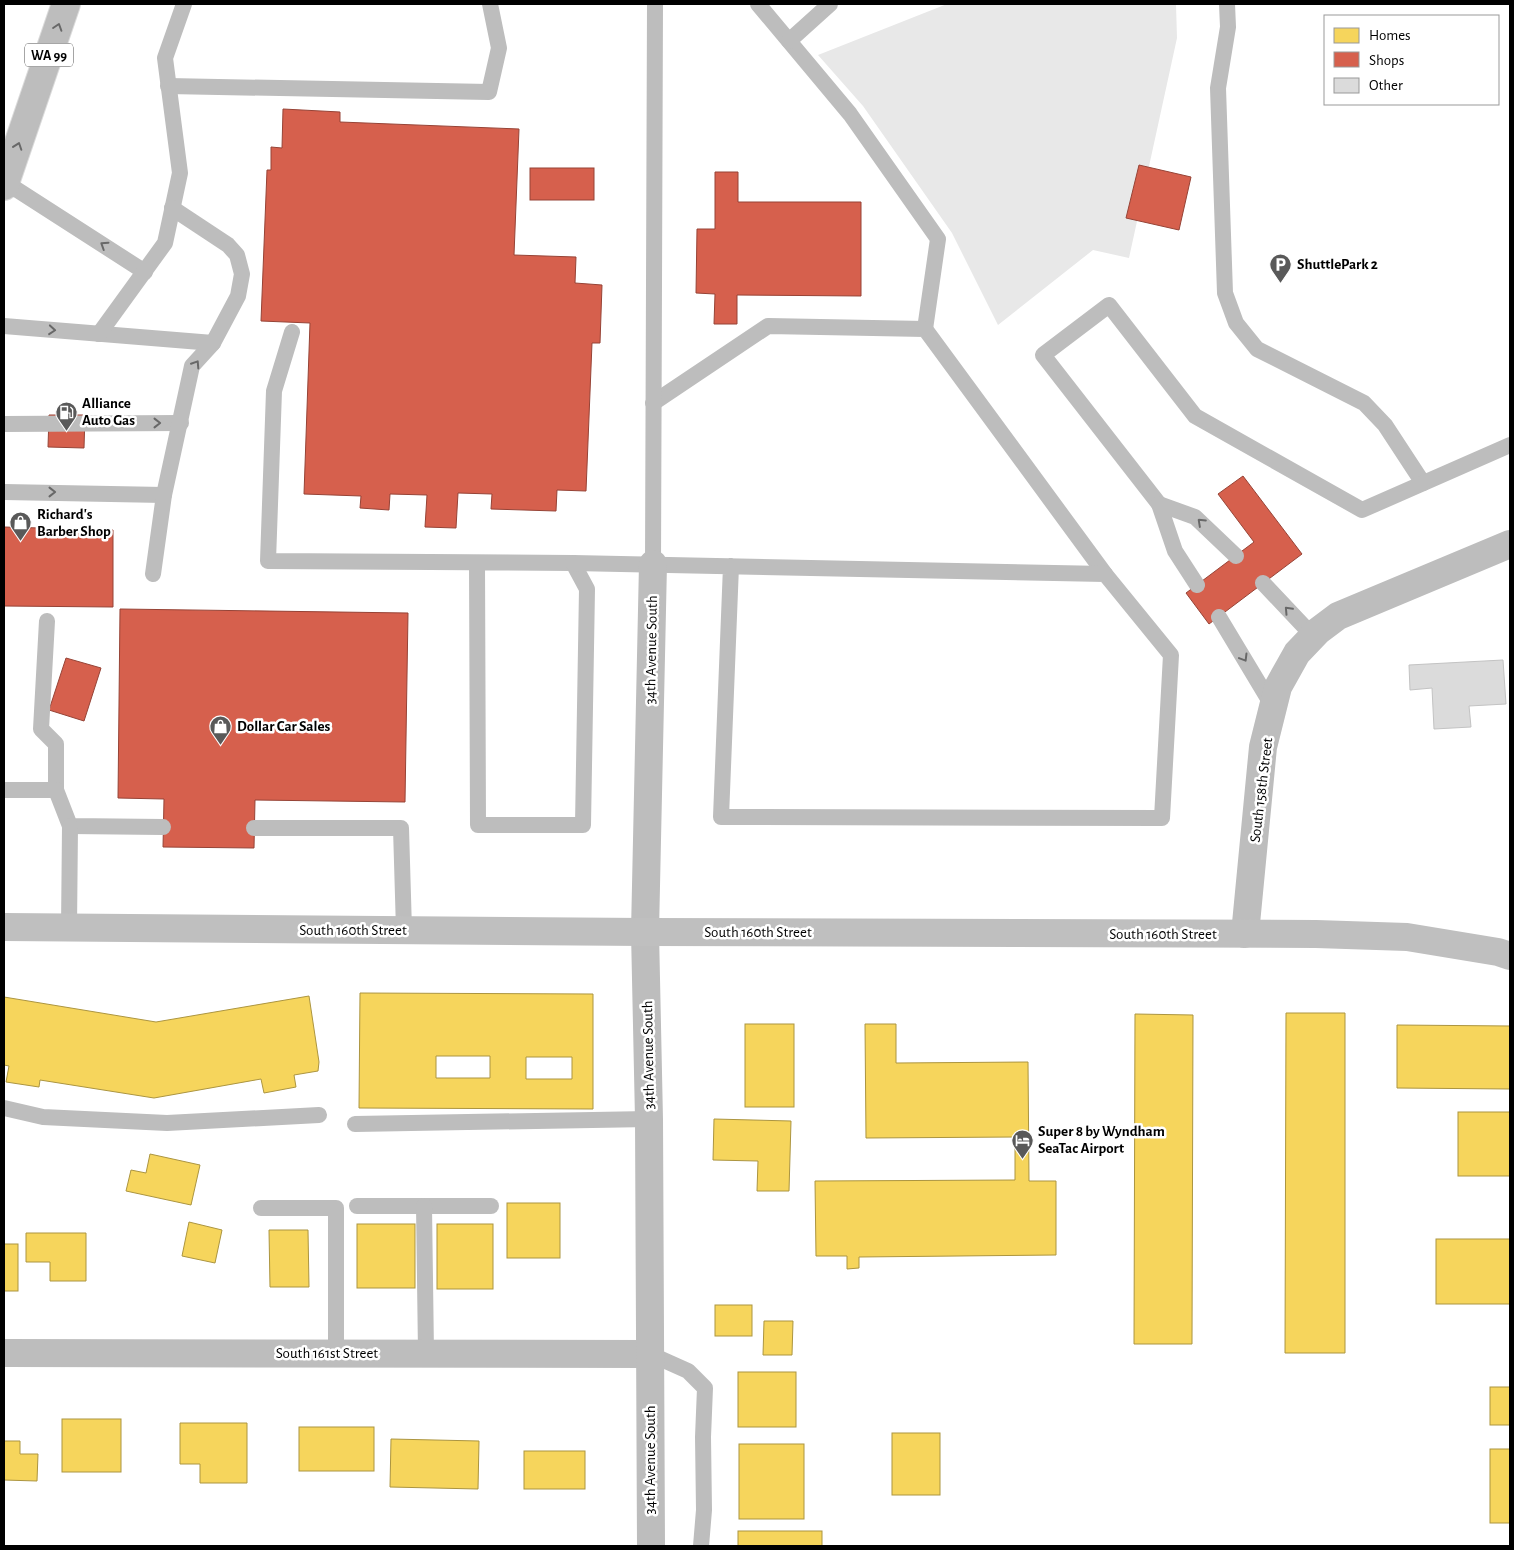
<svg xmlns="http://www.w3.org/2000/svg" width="1514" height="1550" font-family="'Alegreya Sans',sans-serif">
  <rect width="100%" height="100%" fill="#fff"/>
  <path fill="#e8e8e8" d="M947 4H1176L1177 38 1129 258 1093 250 998 325 952 233 863 106 818 55Z"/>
  <g fill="#f6d55c" stroke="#ac9540" fill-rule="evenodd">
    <path d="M360 993 593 994V1109L359 1108ZM436 1056H490V1078H436ZM526 1057H572V1079H526Z"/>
    <path d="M309 996 319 1062 318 1071 294 1075 296 1087 264 1093 261 1079 154 1098 40 1080 39 1087 6 1082 9 1066 4 1065V997L156 1022Z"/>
    <path d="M1286 1013H1345V1353H1285Z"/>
    <path d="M1135 1014 1193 1015 1192 1344H1134Z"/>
    <rect x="745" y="1024" width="49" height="83"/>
    <path d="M865 1024H896V1063L1028 1062 1029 1181H1056V1255L859 1257V1268L847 1269V1256H816L815 1181 1015 1180V1137L866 1138Z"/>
    <path d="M1397 1025 1510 1026V1089L1397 1088Z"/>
    <rect x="1458" y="1112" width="52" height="64"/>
    <path d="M714 1119 791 1121 789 1191H757L758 1161 713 1160Z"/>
    <path d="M150 1154 200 1165 191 1205 126 1191 131 1170 146 1173Z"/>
    <rect x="507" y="1203" width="53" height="55"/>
    <path d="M189 1222 222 1230 215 1263 182 1256Z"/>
    <rect x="357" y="1224" width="58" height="64"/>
    <rect x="437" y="1224" width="56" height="65"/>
    <path d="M269 1230H308L309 1287H270Z"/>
    <path d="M26 1233H86V1281H50V1262H26Z"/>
    <rect x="1436" y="1239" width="74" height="65"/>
    <rect x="4" y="1244" width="14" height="47"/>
    <rect x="715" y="1305" width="37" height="31"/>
    <path d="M764 1321H793L792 1355H763Z"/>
    <rect x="738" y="1372" width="58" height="55"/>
    <rect x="1490" y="1387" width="20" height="38"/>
    <rect x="62" y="1419" width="59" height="53"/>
    <path d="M180 1423H247V1483H200V1464H180Z"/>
    <rect x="299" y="1427" width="75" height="44"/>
    <rect x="892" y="1433" width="48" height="62"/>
    <path d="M391 1439 479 1441 478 1489 390 1487Z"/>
    <path d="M4 1441H20V1454H38L37 1481 4 1480Z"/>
    <rect x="739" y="1444" width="65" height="75"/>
    <rect x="1490" y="1449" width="20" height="74"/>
    <rect x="524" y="1451" width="61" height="38"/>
    <rect x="738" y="1531" width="84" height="15"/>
  </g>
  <g fill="#d6604d" stroke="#964336">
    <path d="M283 109 340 112V122L519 129 514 255 576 257 575 283 602 285 600 343H592L586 491 557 490 556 511 491 509 492 494 458 493 456 528 425 527 427 495 390 494 389 510 360 508 361 496 304 494 310 323 261 321 267 170H271V147L282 148Z"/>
    <path d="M1139 165 1191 177 1179 230 1126 218Z"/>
    <rect x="530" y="168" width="64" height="32"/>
    <path d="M715 172H738V202H861V296L737 295V324H714L715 294 696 293 697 229H715Z"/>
    <path d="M49 415H85L84 448 48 447Z"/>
    <path d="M1243 476 1302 554 1209 624 1186 593 1254 542 1218 494Z"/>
    <path d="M4 527 113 530V607L4 606Z"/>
    <path d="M120 609 408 613 405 802 255 800 254 848 163 847 164 799 118 798Z"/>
    <path d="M66 658 101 668 84 721 49 710Z"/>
  </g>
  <path fill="#dbdbdb" stroke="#c3c3c3" d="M1503 660 1506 704 1469 706 1471 727 1434 729 1432 688 1410 690 1409 665Z"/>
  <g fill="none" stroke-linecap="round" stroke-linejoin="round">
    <defs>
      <path id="primary" d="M4 186 66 4"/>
    </defs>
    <use href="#primary" stroke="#dbdbdb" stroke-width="30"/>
    <g stroke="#bdbdbd" stroke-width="16">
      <path d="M758 4 850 114 938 239 925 329"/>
      <path d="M1227 4 1228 27 1218 88 1225 293 1236 323 1257 349 1364 403 1385 425 1423 483"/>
      <path d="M789 41 830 4"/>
      <path d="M168 86 489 92 499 48 490 4"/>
      <path d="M5 182 145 272"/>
      <path d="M4 326 213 343"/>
      <path d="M292 332 274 391 268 561 573 563 587 589 583 825H478L477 563"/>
      <path d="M99 334 165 243 180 173 165 58 184 4"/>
      <path d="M653 403 768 326 925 329 1105 574"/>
      <path d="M4 424 181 423"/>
      <path d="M4 492 164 495"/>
      <path d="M1159 504 1043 355 1109 305 1195 416 1362 510 1510 445"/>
      <path d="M573 563 1105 574 1171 655 1162 818 721 817 731 566"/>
      <path d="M653 564 655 4"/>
      <path d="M153 574 164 495 192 366 213 343 238 296 242 274 237 255 228 245 172 208"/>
      <path d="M1263 583 1313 636"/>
      <path d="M1197 585 1175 551 1159 504 1195 517 1236 556"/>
      <path d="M1219 617 1273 707"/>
      <path d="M47 621 41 729 56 744V790"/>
      <path d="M4 790H56L70 826 163 827"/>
      <path d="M254 828H401L404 930"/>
      <path d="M69 928 70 826"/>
      <path d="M4 1108 43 1117 167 1123 319 1115"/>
      <path d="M355 1124 649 1119"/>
      <path d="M357 1206H491"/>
      <path d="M424 1206 426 1353"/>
      <path d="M261 1208H336V1353"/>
      <path d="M650 1354 688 1371 705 1388 703 1437 704 1510 701 1546"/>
    </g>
    <g stroke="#bdbdbd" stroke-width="28">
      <path d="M1245 934 1263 747 1278 687 1297 653 1318 631 1338 616 1510 544"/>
      <path d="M4 1353 650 1354"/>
      <path d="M651 1546 649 1119 645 932 653 564"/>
    </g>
    <path stroke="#bfbfbf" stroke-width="28" d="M4 927 645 932 1316 934 1407 937 1498 952 1510 956"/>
    <use href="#primary" stroke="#bdbdbd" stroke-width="28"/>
  </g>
  <defs><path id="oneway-chevron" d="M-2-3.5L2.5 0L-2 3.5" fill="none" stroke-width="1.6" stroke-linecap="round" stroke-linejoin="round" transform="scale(1.25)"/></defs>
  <g stroke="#686868">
    <use href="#oneway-chevron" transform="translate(58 27) rotate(-72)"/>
    <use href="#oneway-chevron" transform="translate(18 146) rotate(-71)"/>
    <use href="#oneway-chevron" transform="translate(104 245) rotate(-147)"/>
    <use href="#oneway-chevron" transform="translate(52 330) rotate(5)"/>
    <use href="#oneway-chevron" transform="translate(196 364) rotate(-57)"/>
    <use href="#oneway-chevron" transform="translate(157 423)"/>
    <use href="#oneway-chevron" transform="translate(52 492)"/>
    <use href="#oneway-chevron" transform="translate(1201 522) rotate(-137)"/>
    <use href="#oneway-chevron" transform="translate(1288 610) rotate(-133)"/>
    <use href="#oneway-chevron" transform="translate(1244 658) rotate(59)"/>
  </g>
  <defs>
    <symbol id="parking-pin" viewBox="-11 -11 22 30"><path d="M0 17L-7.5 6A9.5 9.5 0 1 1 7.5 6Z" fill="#595959" stroke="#fff"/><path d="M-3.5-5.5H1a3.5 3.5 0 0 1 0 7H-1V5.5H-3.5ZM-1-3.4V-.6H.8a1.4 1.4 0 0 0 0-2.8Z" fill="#fff"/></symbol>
    <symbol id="fuel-pin" viewBox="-11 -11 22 30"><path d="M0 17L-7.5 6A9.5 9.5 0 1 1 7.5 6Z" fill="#595959" stroke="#fff"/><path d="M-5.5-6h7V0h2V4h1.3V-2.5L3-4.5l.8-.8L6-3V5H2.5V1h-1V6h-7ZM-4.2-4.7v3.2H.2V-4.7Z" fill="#fff"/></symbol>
    <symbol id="shop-pin" viewBox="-11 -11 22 30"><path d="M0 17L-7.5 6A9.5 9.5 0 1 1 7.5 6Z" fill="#595959" stroke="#fff"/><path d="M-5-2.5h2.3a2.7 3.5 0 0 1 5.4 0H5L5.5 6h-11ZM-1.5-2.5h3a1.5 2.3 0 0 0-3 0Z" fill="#fff"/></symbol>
    <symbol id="hotel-pin" viewBox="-11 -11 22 30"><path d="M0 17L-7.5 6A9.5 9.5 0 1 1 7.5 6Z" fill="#595959" stroke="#fff"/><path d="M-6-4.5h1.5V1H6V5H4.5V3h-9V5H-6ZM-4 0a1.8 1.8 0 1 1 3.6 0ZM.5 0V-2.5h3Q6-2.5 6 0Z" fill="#fff"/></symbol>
  </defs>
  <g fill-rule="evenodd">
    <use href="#parking-pin" x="1268" y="252" width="25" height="34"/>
    <use href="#fuel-pin" x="54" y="400" width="25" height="34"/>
    <use href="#shop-pin" x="8" y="510" width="25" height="34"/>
    <use href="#shop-pin" x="208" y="714" width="25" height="34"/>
    <use href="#hotel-pin" x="1010" y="1128" width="25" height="34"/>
  </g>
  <g text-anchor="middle" stroke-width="5" stroke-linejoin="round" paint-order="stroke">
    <rect fill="#fff" stroke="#4c4c4c" stroke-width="1" x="25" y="43.5" width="48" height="23" rx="4"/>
    <g font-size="14" font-weight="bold" fill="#000">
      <text x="49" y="60">WA 99</text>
    </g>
    <g font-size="15" font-weight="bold" fill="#000" stroke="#fff" text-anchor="start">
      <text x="1297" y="269">ShuttlePark 2</text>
      <text x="82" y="408">Alliance<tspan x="82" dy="17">Auto Gas</tspan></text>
      <text x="37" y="519">Richard's<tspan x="37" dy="17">Barber Shop</tspan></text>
      <text x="237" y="731">Dollar Car Sales</text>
      <text x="1038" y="1136">Super 8 by Wyndham<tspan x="1038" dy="17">SeaTac Airport</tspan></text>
    </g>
    <g font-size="15" fill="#000" stroke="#fff">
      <text transform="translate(651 650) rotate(-89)" y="5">34th Avenue South</text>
      <text transform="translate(1261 790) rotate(-83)" y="5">South 158th Street</text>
      <text x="353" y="935">South 160th Street</text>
      <text x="758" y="937">South 160th Street</text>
      <text x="1163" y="939">South 160th Street</text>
      <text transform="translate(648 1055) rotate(-91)" y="5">34th Avenue South</text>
      <text x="327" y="1358">South 161st Street</text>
      <text transform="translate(650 1460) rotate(-90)" y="5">34th Avenue South</text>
    </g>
  </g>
  <rect width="1514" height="1550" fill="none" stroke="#000000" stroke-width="10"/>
  <rect x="1324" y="15" width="175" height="90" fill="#ffffff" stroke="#999999"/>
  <rect x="1334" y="28" width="25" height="15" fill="#f6d55c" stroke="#999999"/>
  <text x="1369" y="40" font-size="15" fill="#000000">Homes</text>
  <rect x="1334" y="52" width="25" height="15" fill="#d6604d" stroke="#999999"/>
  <text x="1369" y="65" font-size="15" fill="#000000">Shops</text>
  <rect x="1334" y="78" width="25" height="15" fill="#dbdbdb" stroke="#999999"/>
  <text x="1369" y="90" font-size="15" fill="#000000">Other</text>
</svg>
